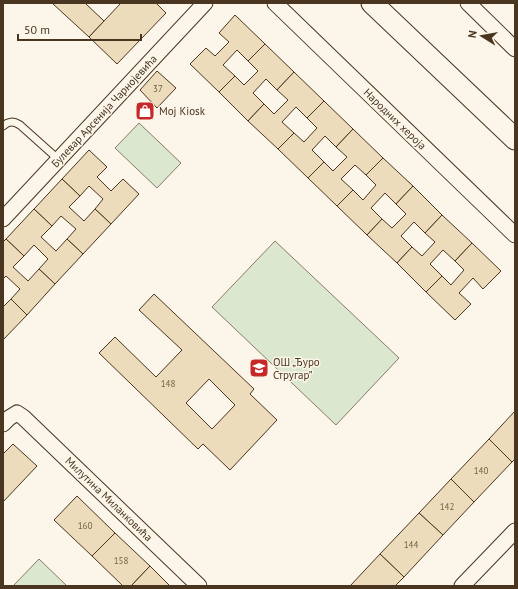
<svg xmlns="http://www.w3.org/2000/svg" width="518" height="589" font-family="'PT Sans',sans-serif">
  <rect width="100%" height="100%" fill="#fbf6e9"/>
  <g fill="#dce7d0" stroke="#887966">
    <path d="M139 123 181 163 157 188 115 148Z"/>
    <path d="M275 241 399 358 336 425 212 307Z"/>
    <path d="M39 559 67 586H13Z"/>
  </g>
  <g fill="#ecdcbc" stroke="#4a3520" fill-rule="evenodd">
    <path d="M52 3H85L104 21 89 37Z"/>
    <path d="M121 3H156L166 13 117 64 89 37Z"/>
    <path d="M235 15 265 44 248 61 237 50 223 65 235 76 219 92 190 64 206 48 215 56 229 42 219 33Z"/>
    <path d="M265 44 294 72 277 90 266 79 253 93 264 104 248 121 219 92 235 76 244 85 258 71 248 61Z"/>
    <path d="M157 71 176 88 157 108 140 90Z"/>
    <path d="M294 72 324 101 307 118 296 107 282 122 294 133 278 149 248 121 264 104 274 114 288 100 277 90Z"/>
    <path d="M324 101 353 129 336 147 325 136 312 150 324 162 308 178 278 149 294 133 304 142 317 128 307 118Z"/>
    <path d="M353 129 383 158 366 175 355 165 341 179 353 190 337 206 308 178 324 162 333 171 347 157 336 147Z"/>
    <path d="M89 150 107 167 97 177 111 191 123 179 139 194 111 224 95 209 103 199 89 186 80 196 62 179Z"/>
    <path d="M383 158 413 186 396 204 385 193 371 208 382 219 367 235 337 206 353 190 363 200 376 185 366 175Z"/>
    <path d="M62 179 80 196 69 207 84 221 95 209 111 224 83 254 67 239 76 229 61 216 52 226 34 209Z"/>
    <path d="M413 186 442 215 425 233 414 222 401 236 412 247 397 263 367 235 382 219 392 228 406 214 396 204Z"/>
    <path d="M34 209 52 226 41 237 56 251 67 239 83 254 55 284 39 269 48 259 34 245 24 256 6 239Z"/>
    <path d="M442 215 472 243 455 261 443 250 430 264 442 276 426 292 397 263 412 247 422 256 435 242 425 233Z"/>
    <path d="M6 239 24 256 13 267 28 281 39 269 55 284 27 315 11 299 20 289 6 276 3 279V242Z"/>
    <path d="M472 243 501 271 483 289 473 278 459 293 471 304 455 320 426 292 442 276 451 285 464 270 455 261Z"/>
    <path d="M154 294 254 389 250 394 277 420 230 470 203 444 198 449 99 353 115 337 156 377 182 350 139 310ZM209 379 235 405 212 429 186 403Z"/>
    <path d="M11 299 27 315 3 340V307Z"/>
    <path d="M515 411V459L512 462 489 439Z"/>
    <path d="M489 439 512 462 474 502 451 479Z"/>
    <path d="M13 444 37 466 3 502V454Z"/>
    <path d="M451 479 474 502 443 535 419 513Z"/>
    <path d="M77 496 115 533 92 556 54 520Z"/>
    <path d="M419 513 443 535 404 577 380 554Z"/>
    <path d="M115 533 150 566 131 586H123L92 556Z"/>
    <path d="M380 554 404 577 395 586H350Z"/>
    <path d="M150 566 170 586H131Z"/>
  </g>
  <g fill="none" stroke-linecap="round" stroke-linejoin="round">
    <defs>
      <path id="lane" d="M3 126C9 121 13 121 20 125L58 159"/>
      <g id="street">
        <path d="M275 3 515 235"/>
        <path d="M468 3 515 49"/>
        <path d="M3 219 205 3"/>
        <path d="M3 424 9 418 17 413 23 417 199 586"/>
        <path d="M462 586 515 531"/>
      </g>
      <path id="secondary" d="M372 3 515 139"/>
    </defs>
    <use href="#lane" stroke="#4a3520" stroke-width="9"/>
    <use href="#street" stroke="#4a3520" stroke-width="17"/>
    <use href="#secondary" stroke="#4a3520" stroke-width="23"/>
    <use href="#lane" stroke="#fbf6e9" stroke-width="7"/>
    <use href="#street" stroke="#fbf6e9" stroke-width="15"/>
    <use href="#secondary" stroke="#fbf6e9" stroke-width="21"/>
  </g>
  <defs>
    <symbol id="shop-square" viewBox="-11 -11 22 22"><rect x="-9" y="-9" width="18" height="18" rx="4" fill="#c62828" stroke="#fbf6e9"/><path d="M-5-2.5h2.3a2.7 3.5 0 0 1 5.4 0H5L5.5 6h-11ZM-1.5-2.5h3a1.5 2.3 0 0 0-3 0Z" fill="#fff"/></symbol>
    <symbol id="school-square" viewBox="-11 -11 22 22"><rect x="-9" y="-9" width="18" height="18" rx="4" fill="#c62828" stroke="#fbf6e9"/><path d="M0-5L7-2L0 1L-7-2ZM-4 1L0 2.5L4 1V4Q0 6-4 4Z" fill="#fff"/></symbol>
  </defs>
  <g fill-rule="evenodd">
    <use href="#shop-square" x="134" y="100" width="22" height="22"/>
    <use href="#school-square" x="248" y="357" width="22" height="22"/>
  </g>
  <g text-anchor="middle" stroke-width="3" stroke-linejoin="round" paint-order="stroke">
    <g font-size="9" fill="#725f47">
      <text x="158" y="92">37</text>
      <text x="168" y="387">148</text>
      <text x="481" y="474">140</text>
      <text x="447" y="510">142</text>
      <text x="85" y="529">160</text>
      <text x="411" y="548">144</text>
      <text x="121" y="564">158</text>
    </g>
    <g font-size="11" fill="#4a3520" stroke="#fbf6e9">
      <text transform="translate(104 111) rotate(-47)" y="4">Булевар Арсенија Чарнојевића</text>
      <text transform="translate(395 119) rotate(44)" y="4">Народних хероја</text>
      <text transform="translate(109 499) rotate(44)" y="4">Милутина Миланковића</text>
    </g>
    <g font-size="11" fill="#4a3520" stroke="#fbf6e9" text-anchor="start">
      <text x="159" y="115">Moj Kiosk</text>
      <text x="273" y="366">ОШ „Ђуро<tspan x="273" dy="13">Стругар”</tspan></text>
    </g>
  </g>
  <rect width="518" height="589" fill="none" stroke="#4a3520" stroke-width="8"/>
  <g transform="translate(482 36) rotate(281)" stroke="#fbf6e9" stroke-width="3" paint-order="stroke">
  <path d="M0-3L7 15L0 10L-7 15Z" fill="#4a3520"/>
  <text y="-6" font-size="11" font-weight="bold" text-anchor="middle" fill="#4a3520">N</text>
  </g>
  <path d="M18 34v6h123v-6" fill="none" stroke="#4a3520" stroke-width="2"/>
  <text x="24" y="34" font-size="12" fill="#4a3520" stroke="#fbf6e9" stroke-width="3" paint-order="stroke">50 m</text>
</svg>
